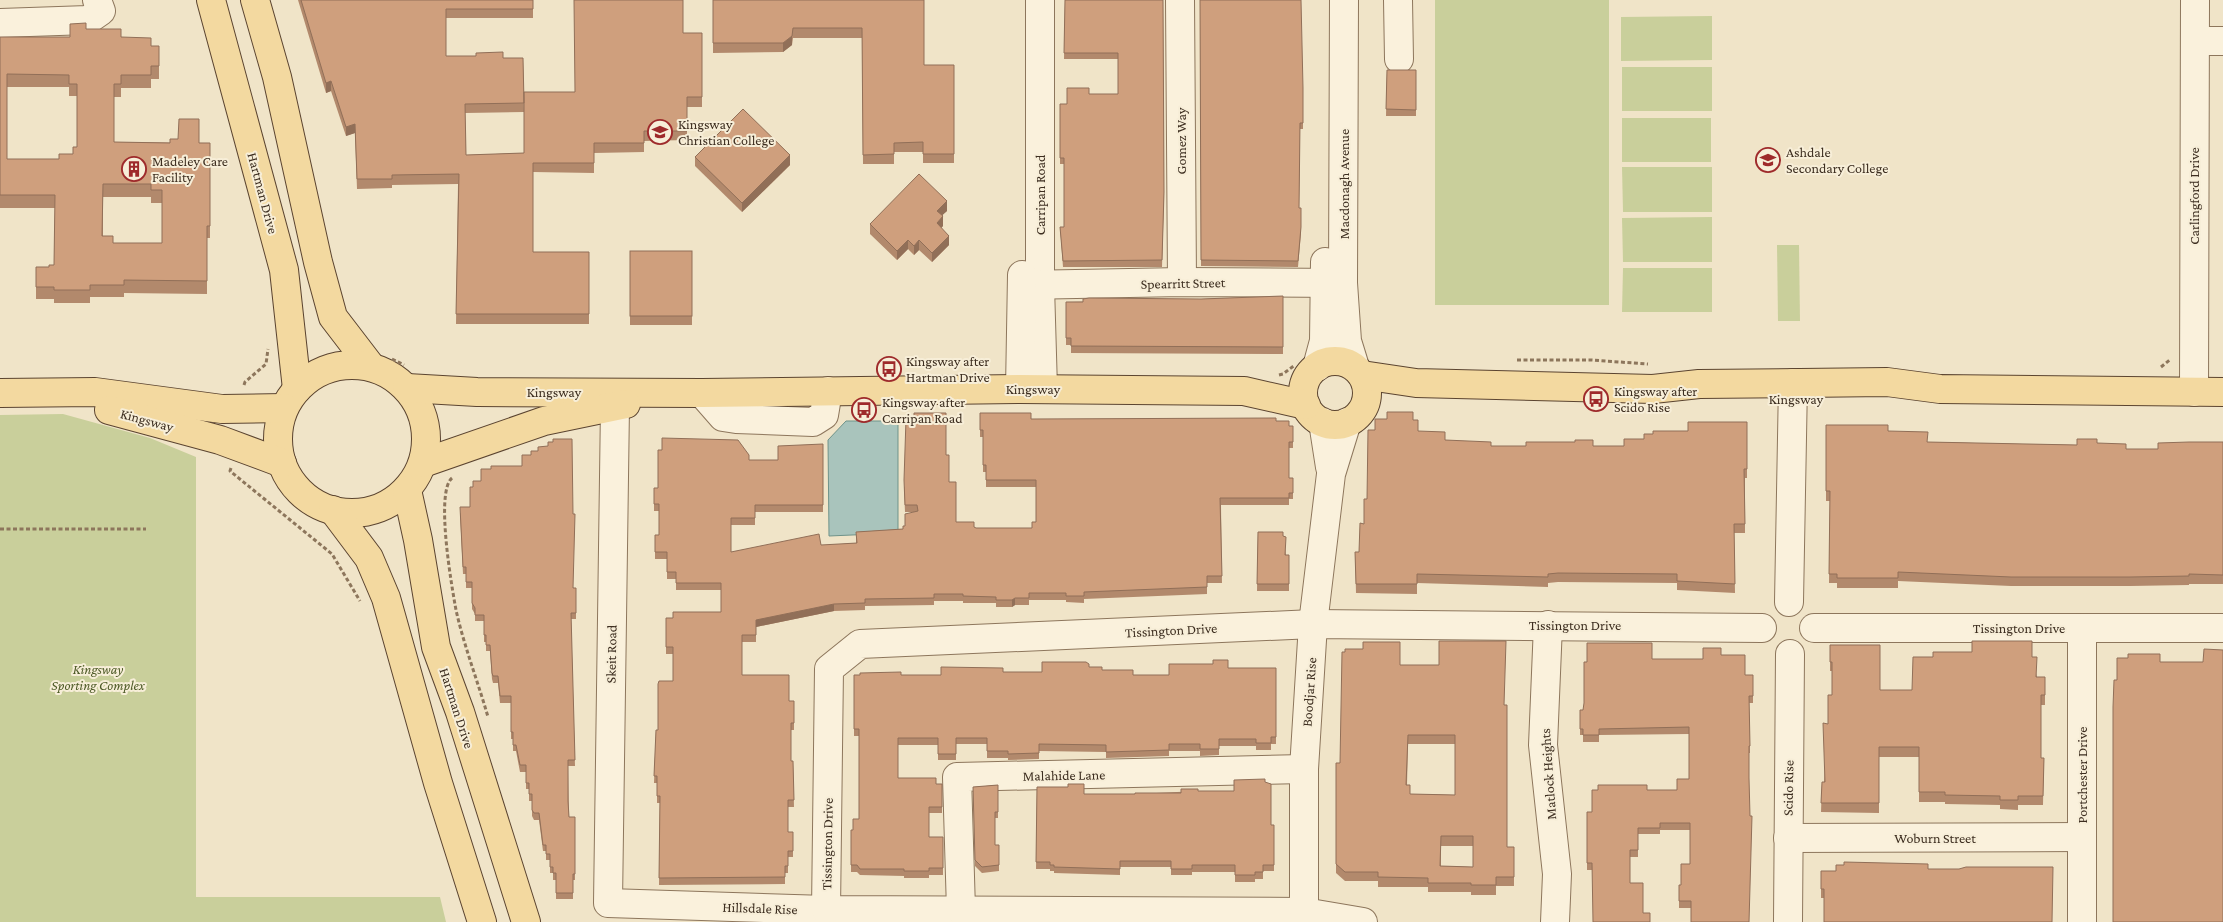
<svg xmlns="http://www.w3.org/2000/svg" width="2223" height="922" font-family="'Crimson Pro',serif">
  <rect width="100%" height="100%" fill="#f0e4c8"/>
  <g fill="#c9cf9b">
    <rect x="1435" y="0" width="174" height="305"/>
    <path d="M1712 16V60L1621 61V17Z"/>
    <rect x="1622" y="67" width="90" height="44"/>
    <rect x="1622" y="118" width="89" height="44"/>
    <path d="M1622 167H1712V212H1623Z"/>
    <path d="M1712 217V262H1623L1622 218Z"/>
    <path d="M1777 245H1799L1800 321H1778Z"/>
    <path d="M1623 268H1712V312H1622Z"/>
    <path d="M63 414 150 438 196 457V897H440L446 922H0V415Z"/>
  </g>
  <path fill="#a9c4bc" stroke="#6f938a" d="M846 421H898V533L829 536 828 440Z"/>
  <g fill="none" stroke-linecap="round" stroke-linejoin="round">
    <defs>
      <g id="minor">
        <path d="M1040 0V286L1043 389"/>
        <path d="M1180 0 1182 282"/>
        <path d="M1344 0 1343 283 1347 341 1355 367"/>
        <path d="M1398 0 1399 59"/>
        <path d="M0 23 88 20 101 11 97 0"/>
        <path d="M2195 41H2223"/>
        <path d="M1023 285 1182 282 1342 283"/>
        <path d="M1317 367 1324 341 1325 262"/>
        <path d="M1020 389 1022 275"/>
        <path d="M2194 392 2195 0"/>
        <path d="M702 393 723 417 736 419 813 422 824 415 828 391"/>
        <path d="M615 406 608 903 826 910 1304 912 1363 922"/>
        <path d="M1323 422 1330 467"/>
        <path d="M1789 602 1793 383"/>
        <path d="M1548 625 1543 745 1557 874 1555 922"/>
        <path d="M1814 628H2223"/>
        <path d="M2082 628V922"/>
        <path d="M1788 838 2082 837"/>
        <path d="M826 910 829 669 860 644 1313 624 1762 628"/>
        <path d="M961 910 957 777 1304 769"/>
        <path d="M1304 912V769L1313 624 1331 474 1347 422"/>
        <path d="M1788 922 1790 654"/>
      </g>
      <g id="major">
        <path d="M211 0 284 270 297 389"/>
        <path d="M255 0 277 77 318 262 333 317 369 364"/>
        <circle cx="1335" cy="393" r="32"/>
        <circle cx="352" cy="439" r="74"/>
        <path d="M1362 375 1416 383 1653 389 1699 384 1887 382 1940 389 2223 392"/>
        <path d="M407 388 477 392 702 393 1020 389 1244 391 1306 405"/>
        <path d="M0 393 95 392 222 409 284 408"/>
        <path d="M109 410 220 440 282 463"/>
        <path d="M423 463 544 421 626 404"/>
        <path d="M407 490 418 540 436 647 460 712 526 922"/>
        <path d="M333 510 369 558 386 598 438 783 482 922"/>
      </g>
    </defs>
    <use href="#minor" stroke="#8d765c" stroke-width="30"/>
    <use href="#major" stroke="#5b4430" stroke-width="30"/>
    <g stroke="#8d765c" stroke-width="3" stroke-dasharray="4 2.5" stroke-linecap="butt">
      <path d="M392 359 404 365"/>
      <path d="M1517 360H1591L1648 364"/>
      <path d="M2161 367 2171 359"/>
      <path d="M1279 375 1283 374 1295 365"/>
      <path d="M244 385 245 382 266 364 268 349"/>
      <path d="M231 468 230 471 332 554 360 601"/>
      <path d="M452 478C435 492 452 588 456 610 464 646 478 682 488 717"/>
      <path d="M0 529H146"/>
    </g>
    <use href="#minor" stroke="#faf1dc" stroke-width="28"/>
    <use href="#major" stroke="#f3d9a0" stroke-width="28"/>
  </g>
  <g fill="#b2896c" fill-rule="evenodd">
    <path d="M298 0H533V18H446V56L503 58H523L524 112 465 113 466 155 524 153 575 92 683 33H702V107H687V140L644 141V152L594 153V173L533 172V252H589V324H456L458 184 392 185V188L357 189 355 133 346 136 331 91 326 93Z"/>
    <path d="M713 0H924V65H954V163H923V152H894V164H863L862 38H793L792 45 783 52 713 53Z"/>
    <path d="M1065 0H1163L1164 198 1162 267H1063L1060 227H1064V164H1060V104H1067L1089 94H1118V59H1064Z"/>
    <path d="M1200 0 1303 88V129H1300L1299 208 1301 233 1298 267 1201 266Z"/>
    <path d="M86 29 121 37 151 46H159V79H151V88H121V97H114V142L210 143V238H207V294L124 293V297H90V303H54V299H36V267H49L54 265 55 208H0V37H70ZM7 87H69V96H77V147L73 154 59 159H7ZM103 197H151V203H162V243H113L103 236Z"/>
    <path d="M1387 70H1416V116H1386Z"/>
    <path d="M695 157 790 165 742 212 695 166Z"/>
    <path d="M947 211 942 215 943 226 941 228 949 245 932 262 919 250 914 255 908 249 897 260 870 234V224Z"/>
    <rect x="630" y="251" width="62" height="74"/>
    <path d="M1283 296V354L1071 353V345H1066V302L1201 299Z"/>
    <path d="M980 413 1031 419 1276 421 1289 426H1293V448H1289V478H1293V499H1289V505H1221L1222 583H1207V594L1084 599V603L1066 602V600H1029V605H1015L1012 607H996V603H963V601H934V605L865 606V610L834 611 756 627V642H742V675L789 701H794V730H791V761H793L794 807H788V832H793V857H788V873H785V884L659 885 660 803H657V783H654L656 730H658L673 681V654H666V618H673L721 612V590H676V579H667V559H655V535H659V511H654V488H658L749 460H778L823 444V512H755V525H731V552L856 543V532L903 529 915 512H905L904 487 946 455 949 482 956 522 976 528H1032L1036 522V487H986V472H983V437H980Z"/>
    <path d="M1413 420 1418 431 1445 440 1491 446H1624L1644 439 1653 434 1688 431 1747 422V478H1745V533H1734L1735 593 1677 590V583L1558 582 1548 583V587L1417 583V594L1356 593 1355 552H1359L1364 524 1375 430Z"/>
    <path d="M1826 425 1888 431 1928 442 2077 445 2097 443 2126 449H2158L2223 442V584H2189V585L2130 586H2011L1898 581V588H1837V583H1829L1830 501H1826Z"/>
    <path d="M460 513 574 588H576V619H571L575 766H568L569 817H575V880H573V899H556V880H553V873H550V860H546V851H543L539 820H534L532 816V801H529V789H526V772H520L516 751H513V739H511V703H500L498 683H493L492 679 490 651H486V642H484V621H475V614L472 609V588H466V574H463Z"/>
    <path d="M1258 532 1283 536 1286 555H1289V591H1257Z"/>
    <path d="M1830 645 1880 690H1912L2032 657 2037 677H2045V705H2041V758H2044L2043 805H2018V810L2000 809V805L1945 804V802H1919V757H1879V813L1821 812 1822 782H1824L1828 724 1832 695V671H1830Z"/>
    <path d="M1721 655 1745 675H1753V703H1749L1750 753H1749L1691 908H1679V885H1681L1690 864V830H1660V834H1638V857H1630V883L1643 913 1650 922 1592 870H1587V812H1592L1647 790H1677L1689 779V734L1599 735V742H1583V735H1580V710H1583L1652 659H1703Z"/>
    <path d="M1400 665 1504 705 1507 847H1514V886H1496V895H1471V892H1428V887H1378V881H1345L1336 873V763H1340ZM1408 744H1455V795L1410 794 1407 785ZM1441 846H1473V867L1441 866Z"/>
    <path d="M1089 667 1102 670 1133 675H1169L1228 668H1276V744H1271V750H1256V746H1219V755L1200 756V751H1169V756L1106 758V752L1039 751V759L1008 760V758H987V744H956V760H938V745H898V778L936 784H942V813H929V837H943V875H929V878H904V876L860 875 857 872H851V830H853L859 819V736H854V675H941L1003 672H1042Z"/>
    <path d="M998 785V818H995V845H999V871L982 873 975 866 973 787Z"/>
    <path d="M1037 787 1084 794H1135L1198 791 1271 825H1274V871H1263V879H1255V882H1235V872H1192V875H1171V867H1120V875L1054 873V871H1050V869H1036Z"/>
    <path d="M1928 864 1824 898H1821V871H1836Z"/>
  </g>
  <g fill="#916f58">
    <path d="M792 36V45L783 52V43Z"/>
    <path d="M331 81V91L326 93V83Z"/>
    <path d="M355 124V133L346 136V127Z"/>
    <path d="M790 155V165L742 212V203Z"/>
    <path d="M947 201V211L937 220V211Z"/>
    <path d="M943 216V226L937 232V223Z"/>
    <path d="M949 236V245L932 262V253Z"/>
    <path d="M908 240V249L897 260V251Z"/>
    <path d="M919 240V250L914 255V246Z"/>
    <path d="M1015 598V605L1012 607V600Z"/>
    <path d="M834 604V611L756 627V620Z"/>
  </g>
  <g fill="#cf9f7d" stroke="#916f58" fill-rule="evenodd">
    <path d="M301 0H533V9H446V56H476V53L503 52V58H523L524 103 465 104 466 155 524 153V92H575L574 0H683V33H702V97H687V131H644V143H594V163H533V252H589V314H456L459 174 392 175V179H357L355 124 346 127 331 81 326 83Z"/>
    <path d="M713 0H924V65H954V154H923V142L894 143V154L863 155 862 28H793L792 36 783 43H713Z"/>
    <path d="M1065 0H1163L1164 192 1162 260 1063 261 1060 227H1064V158H1060V104H1067V88H1089V94H1118V53H1064Z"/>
    <path d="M1200 0H1301L1303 88V123H1300L1299 208H1301V227L1298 261 1201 260Z"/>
    <path d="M86 23V29H121V37L151 38V46H159V66H151V75H121V84H114V142L170 143V139H178L179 119H199V143H210V226H207V281L124 280V285H90V290H54V287H36V267H49V265H54L55 195H0V37H70V24ZM7 74 69 75V84H77V147H73V154H59V159H7ZM103 184H151V190H162V243H113V236H102Z"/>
    <path d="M1387 70H1416V110L1386 109Z"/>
    <path d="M743 109 790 155 742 203 695 157Z"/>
    <path d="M919 174 947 201 937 211 943 216 937 223 949 236 932 253 919 240 914 246 908 240 897 251 870 224Z"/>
    <rect x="630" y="251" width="62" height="65"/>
    <path d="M1283 296V347L1071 346V338H1066V302H1083V299L1089 298 1201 299Z"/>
    <path d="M1387 412H1413V420H1418V431L1445 432V440L1491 442V446H1526V442H1575V440H1593V446H1624V439H1644V434H1653V431H1688V422H1747V469H1744L1745 524H1734L1735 584 1677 581V574L1558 573 1548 574V577L1417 574V584H1356L1355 552H1359L1360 523 1364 524V499H1367L1368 430H1375V419H1387Z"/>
    <path d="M914 413H946V455H949V482H956V522H974V527L976 528H1032V522H1036V480H986V465H983V430H980V413H1031V419L1276 418V421H1289V426H1293V442H1289V478H1293V493H1289V498H1220L1222 576H1207V587L1084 592V596H1066V593H1029V598H1015L1012 600H996V597L963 596V594H934V598L865 599V603L834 604 756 620V635H742V675H789V701H794V723H791V761H793L794 800H788V832H793V851H788V866H785V877L659 878 660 796H657V776H654L656 730H658V684L659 681H673V647H666V618H673V612H721V583H676V572H667V552H655V535H659V504H654V488H658V450H662V438L738 440 749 455V460H778V446L823 444V505H755V518H731V552L819 534 821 545 857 543 856 532 903 529V526H905V514L918 511 917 505H905L904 480 906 419H914Z"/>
    <path d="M1826 425H1888V431L1928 432 1927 442 2077 445V439H2097V443L2126 444V449H2158V443L2189 442H2223V575L2189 574V576L2130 577H2011L1898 572V578H1837V574H1829L1830 491H1826Z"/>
    <path d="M553 439H572L573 514H575L573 588H576V613H571L575 760H568V801L569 817H575V874H573V893H556V873H553V867H550V854H546V845H543L539 813H534L532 810V794H529V783H526V765H520L516 745H513V732H511V696H500L498 676H493L492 673 490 645H486V635H484V615H475V608L472 603V582H466V567H463L460 507H470V487H473V481H481V469H491V466H522V455H531V451H538V447L548 446V442H553Z"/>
    <path d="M1258 532H1283V536L1286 537 1285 555H1289V584H1257Z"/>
    <path d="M1439 641H1506L1504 705H1507V847H1514V877H1496V885H1471V883H1428V878L1378 877V872H1345L1336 864V763H1340L1342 652H1345V649H1363V642H1400V665H1439ZM1408 735H1455V795L1410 794V785H1406ZM1441 836H1473V867L1440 866Z"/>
    <path d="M1972 641H2032V657H2037L2036 677H2045V695H2041V758H2044L2043 796H2018V800H2000V796L1945 795V792H1919V747H1879V803H1821L1822 782H1825L1823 723 1828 724V695H1832V662H1830V645H1880V690H1912L1913 657H1933V652H1972Z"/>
    <path d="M1587 643H1652V659H1703V648H1721V655H1745V675H1753V696H1749L1750 746H1749V778L1750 816H1752L1749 922H1691V901H1679V885H1681V864H1690V823H1660V828H1638V850H1630V883H1643V913H1650V922H1593L1592 863H1587V812H1592V790H1598V785H1647V790H1677V779H1689V727L1599 729V735H1583V729H1580V710H1583L1584 703V662H1587Z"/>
    <path d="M2204 649 2223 650V922H2113V707L2114 680H2117V658H2128V654H2160V662H2203Z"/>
    <path d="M1213 660H1228V668H1276V737H1271V743H1256V739H1219V749H1200V744H1169V750L1106 752V745L1039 744V753L1008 754V751H987V738H956V754H938V738H898V778H936V784H942V807H929V837H943V868H929V871H904V869H860L857 865H851V830H853V819H859V729H854V675H860V673L901 672V675H941V667L1003 668V672H1042V662H1086L1089 664V667H1102V670H1133V675H1169V664H1213Z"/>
    <path d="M1265 779V782L1271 784V825H1274V865H1263V872H1255V875H1235V865H1192V869H1171V861H1120V869L1054 867V865H1050V862H1036L1037 787H1068V784H1084V794H1135V793H1181V789H1198V791H1234V780Z"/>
    <path d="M998 785V812H995V845H999V865L982 867 975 860 973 787Z"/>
    <path d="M1844 862 1928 864V869H1959L1966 867H2053L2052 922H1824V889H1821V871H1836V865H1844Z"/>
  </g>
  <defs>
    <symbol id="school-ring" viewBox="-11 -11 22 22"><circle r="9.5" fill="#f7eed8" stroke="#9e2a2b" stroke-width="1.5"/><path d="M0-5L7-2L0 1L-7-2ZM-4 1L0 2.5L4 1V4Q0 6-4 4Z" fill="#9e2a2b"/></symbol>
    <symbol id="building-ring" viewBox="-11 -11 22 22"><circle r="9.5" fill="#f7eed8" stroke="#9e2a2b" stroke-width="1.5"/><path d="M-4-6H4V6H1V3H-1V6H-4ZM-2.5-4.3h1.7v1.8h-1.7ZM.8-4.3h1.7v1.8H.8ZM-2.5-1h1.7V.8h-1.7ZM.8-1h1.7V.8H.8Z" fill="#9e2a2b"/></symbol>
    <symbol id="bus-ring" viewBox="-11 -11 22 22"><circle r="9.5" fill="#f7eed8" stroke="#9e2a2b" stroke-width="1.5"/><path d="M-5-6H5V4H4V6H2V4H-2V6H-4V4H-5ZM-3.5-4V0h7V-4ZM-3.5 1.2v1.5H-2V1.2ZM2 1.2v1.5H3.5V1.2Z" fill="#9e2a2b"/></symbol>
  </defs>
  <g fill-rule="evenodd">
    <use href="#school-ring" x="646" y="118" width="28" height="28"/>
    <use href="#school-ring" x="1754" y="146" width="28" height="28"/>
    <use href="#building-ring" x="120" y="155" width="28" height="28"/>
    <use href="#bus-ring" x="875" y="355" width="28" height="28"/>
    <use href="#bus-ring" x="1582" y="385" width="28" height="28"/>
    <use href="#bus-ring" x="850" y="396" width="28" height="28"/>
  </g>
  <g text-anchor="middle" stroke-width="4" stroke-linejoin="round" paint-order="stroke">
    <g font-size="14" fill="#3d2e20" stroke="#f7eed8" text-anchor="start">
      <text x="678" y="129">Kingsway<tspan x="678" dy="16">Christian College</tspan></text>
      <text x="1786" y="157">Ashdale<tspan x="1786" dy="16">Secondary College</tspan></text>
      <text x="152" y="166">Madeley Care<tspan x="152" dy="16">Facility</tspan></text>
      <text x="906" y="366">Kingsway after<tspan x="906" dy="16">Hartman Drive</tspan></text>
      <text x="1614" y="396">Kingsway after<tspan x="1614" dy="16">Scido Rise</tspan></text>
      <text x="882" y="407">Kingsway after<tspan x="882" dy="16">Carripan Road</tspan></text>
    </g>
    <g font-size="14" fill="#3d2e20" stroke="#f7eed8">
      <text transform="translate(1181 141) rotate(-90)" y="5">Gomez Way</text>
      <text transform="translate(1344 184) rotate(-90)" y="5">Macdonagh Avenue</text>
      <text transform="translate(263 193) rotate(75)" y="5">Hartman Drive</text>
      <text transform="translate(1040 195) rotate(-90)" y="5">Carripan Road</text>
      <text transform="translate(2194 196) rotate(-90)" y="5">Carlingford Drive</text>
      <text transform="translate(1183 283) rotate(-1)" y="5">Spearritt Street</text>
      <text x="1033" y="394">Kingsway</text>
      <text x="554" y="397">Kingsway</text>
      <text x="1796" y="404">Kingsway</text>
      <text transform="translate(147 420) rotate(15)" y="5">Kingsway</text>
      <text x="1575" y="630">Tissington Drive</text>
      <text x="2019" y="633">Tissington Drive</text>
      <text transform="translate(1171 630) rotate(-3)" y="5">Tissington Drive</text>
      <text transform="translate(611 654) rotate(-89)" y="5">Skeit Road</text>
      <text transform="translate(1309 692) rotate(-86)" y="5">Boodjar Rise</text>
      <text transform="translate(457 708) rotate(72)" y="5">Hartman Drive</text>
      <text transform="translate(1548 774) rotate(-94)" y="5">Matlock Heights</text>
      <text transform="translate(1064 775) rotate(-1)" y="5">Malahide Lane</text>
      <text transform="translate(2082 775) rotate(-90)" y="5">Portchester Drive</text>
      <text transform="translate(1788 788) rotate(-89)" y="5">Scido Rise</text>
      <text x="1935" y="843">Woburn Street</text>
      <text transform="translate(827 844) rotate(-89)" y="5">Tissington Drive</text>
      <text transform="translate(760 908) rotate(2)" y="5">Hillsdale Rise</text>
    </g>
    <g font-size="14" font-style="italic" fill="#4d5a26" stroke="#f7eed8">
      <text x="98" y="674">Kingsway<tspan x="98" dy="16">Sporting Complex</tspan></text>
    </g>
  </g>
</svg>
